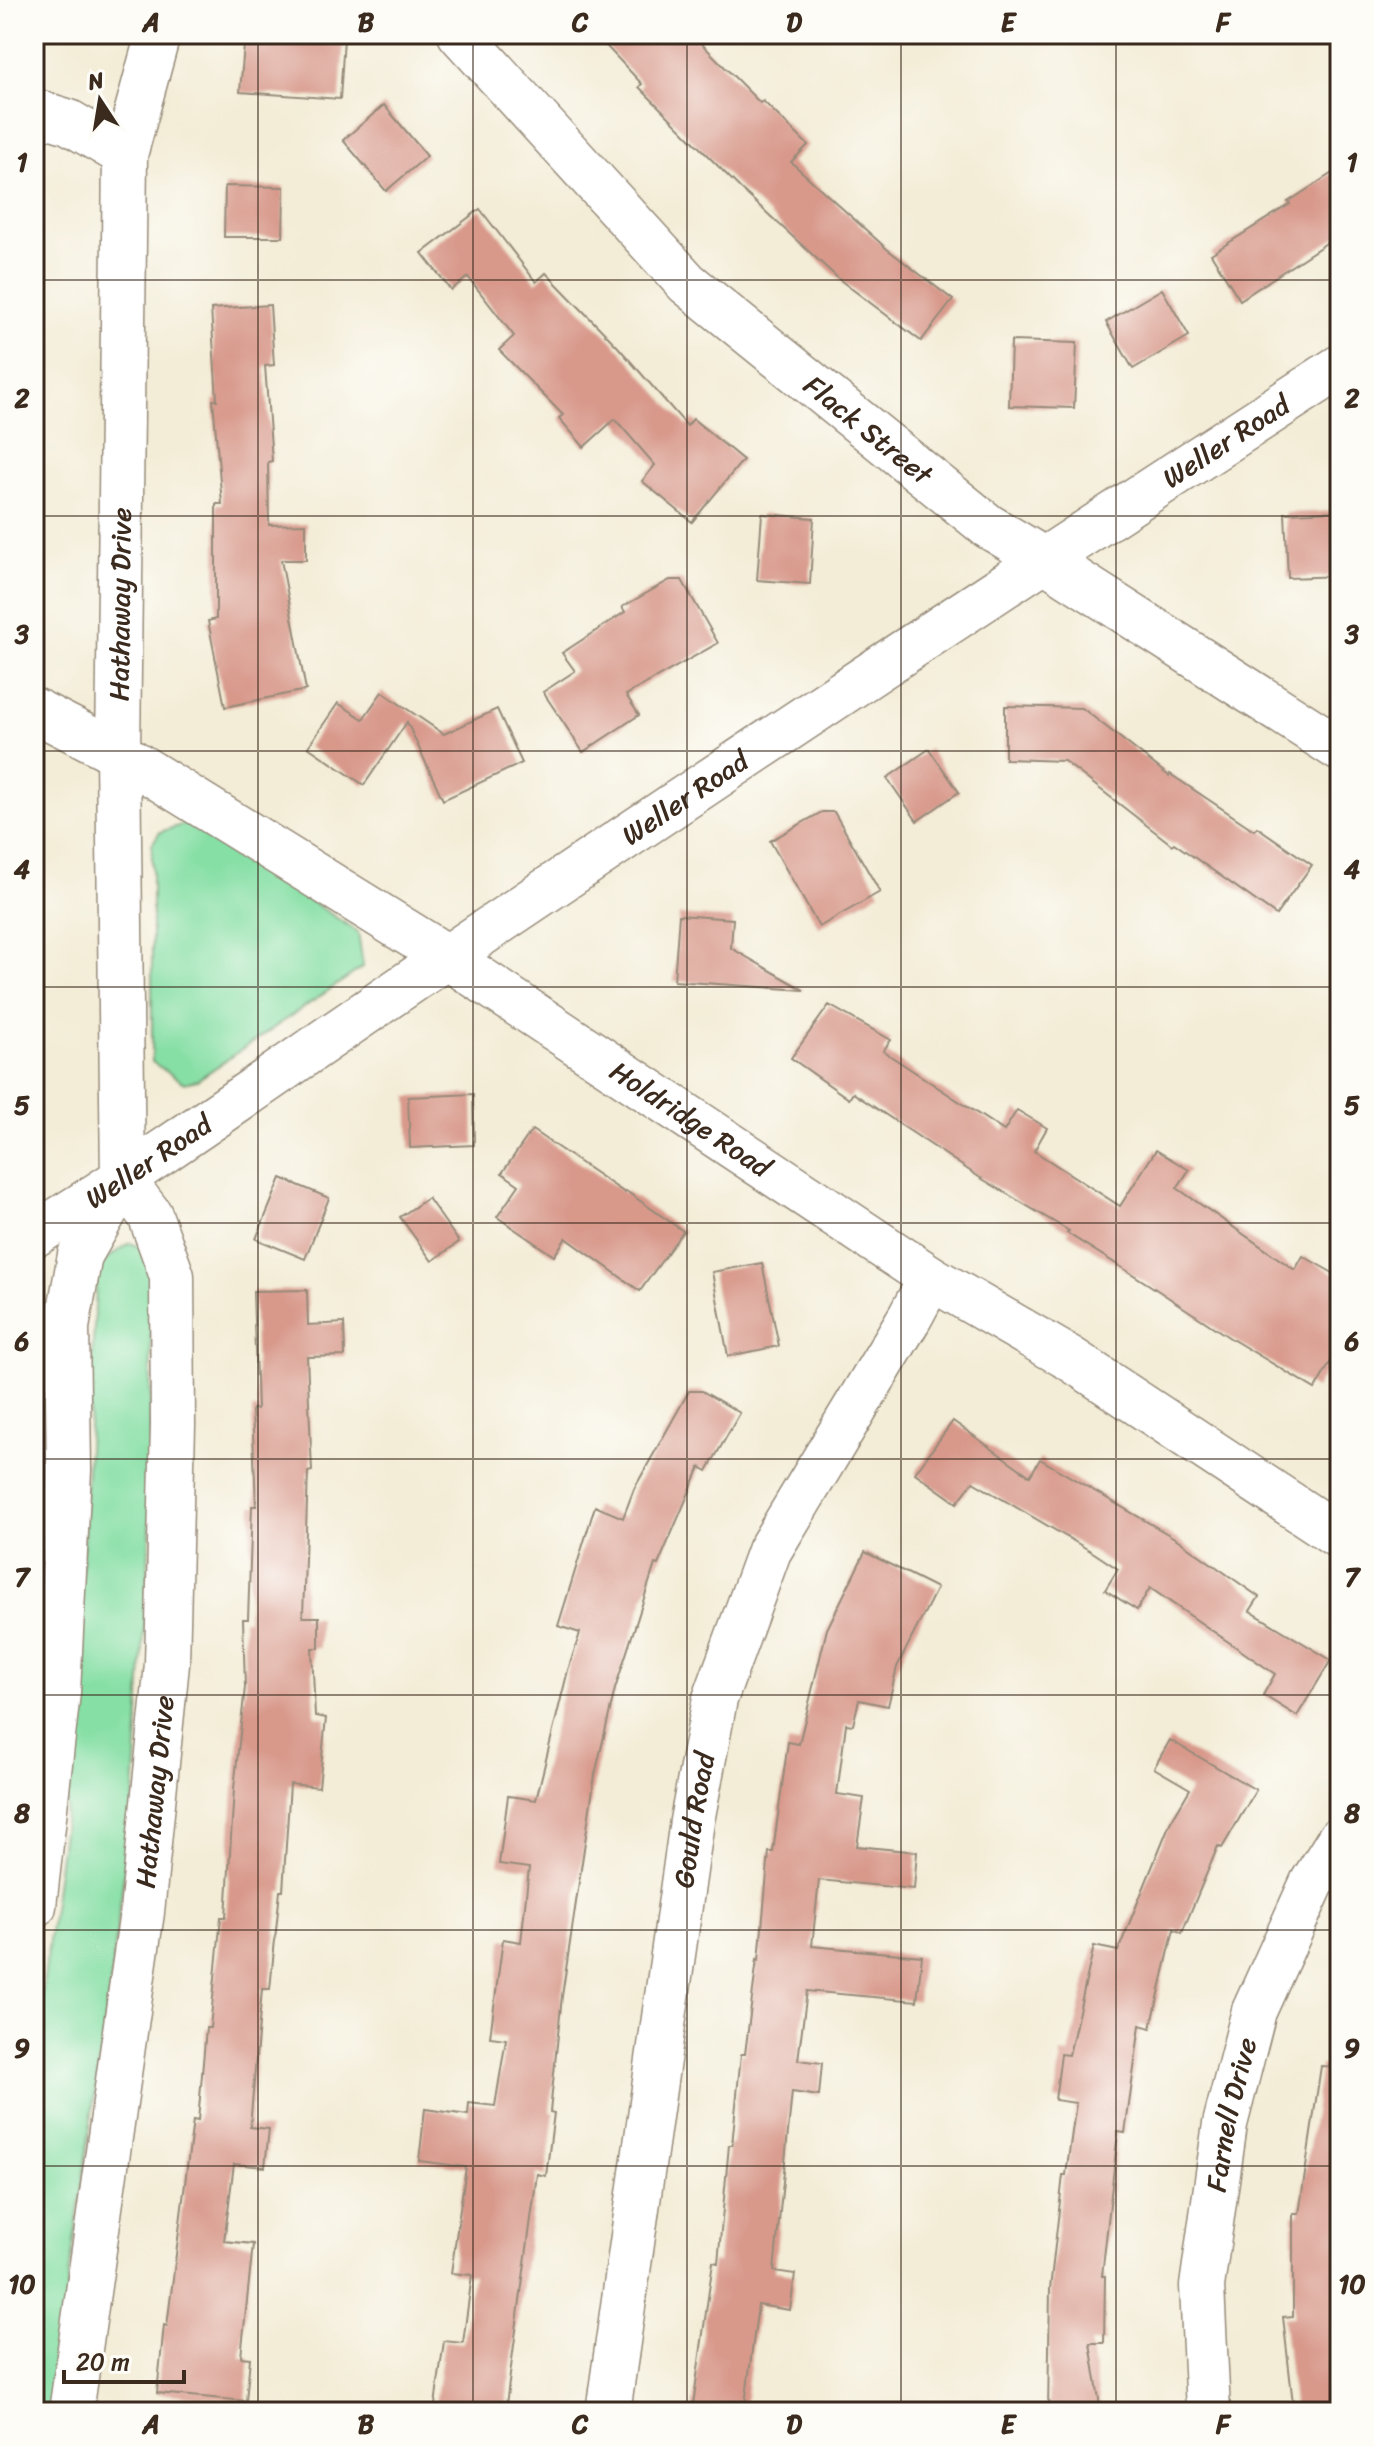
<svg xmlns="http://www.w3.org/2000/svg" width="1374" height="2446" font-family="Sriracha,sans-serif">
  <rect width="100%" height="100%" fill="#fdfcf7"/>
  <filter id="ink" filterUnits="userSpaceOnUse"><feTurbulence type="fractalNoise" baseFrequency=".0125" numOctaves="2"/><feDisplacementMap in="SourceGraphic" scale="16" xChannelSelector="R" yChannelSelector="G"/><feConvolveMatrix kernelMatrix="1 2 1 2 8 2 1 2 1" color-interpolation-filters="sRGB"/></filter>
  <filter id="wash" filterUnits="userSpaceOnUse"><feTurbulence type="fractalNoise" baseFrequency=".006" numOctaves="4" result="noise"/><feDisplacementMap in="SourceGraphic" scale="32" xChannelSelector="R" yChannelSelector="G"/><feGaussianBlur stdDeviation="1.8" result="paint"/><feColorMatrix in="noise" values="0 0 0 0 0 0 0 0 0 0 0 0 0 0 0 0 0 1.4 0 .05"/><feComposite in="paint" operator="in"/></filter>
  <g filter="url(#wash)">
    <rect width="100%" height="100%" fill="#f3ecd6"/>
    <g fill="#86dfa5" stroke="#608462" stroke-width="2">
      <path d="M190 822 358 932 363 967 197 1080 184 1083 152 1062V844L160 832Z"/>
      <path d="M130 1243 145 1249 151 1286 150 1533 134 1795 108 2000 50 2412H34V2057L73 1753 97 1266Z"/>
    </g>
    <g id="blocks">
      <g fill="#d8998b">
        <path d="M245 34 344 38 340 99 240 92Z"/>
        <path d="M595 34H692L760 103 763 101 808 145 791 162 887 249 953 300 921 341 840 280 742 190 639 87 642 84Z"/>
        <path d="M384 105 427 156 386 191 343 140Z"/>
        <path d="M1340 168V234L1240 300 1211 254 1290 204 1288 202Z"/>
        <path d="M225 186 284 187 283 237H224Z"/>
        <path d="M480 209 536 282 546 273 618 347 687 426 693 419 743 460 692 522 642 481 655 465 615 419 584 447 559 418 563 415 499 350 514 336 468 277 451 290 422 253Z"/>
        <path d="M1162 289 1189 336 1133 369 1106 322Z"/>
        <path d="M270 305 274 365 265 366 272 461 268 462 269 525 306 524V560H281L306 690 225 707 208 621 216 619V504H222L213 400H217L211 309Z"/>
        <path d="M1011 341 1077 343 1074 408 1009 406Z"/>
        <path d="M1338 511V522H1340V576L1288 578 1285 513Z"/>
        <path d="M762 514 814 518 810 584 757 580Z"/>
        <path d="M670 580H682L718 643 626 695 639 715 583 752 543 692 575 671 562 653 625 612 622 607Z"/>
        <path d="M382 692 444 734 497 709 522 763 443 800 407 722 364 785 308 747 338 703 363 719Z"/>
        <path d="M1005 706 1082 708 1169 776 1170 774 1254 830 1257 827 1312 865 1276 915 1174 843 1172 845 1064 761 1005 759Z"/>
        <path d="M929 749 959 792 917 821 887 778Z"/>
        <path d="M822 812H834L880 892 819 927 770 841Z"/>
        <path d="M679 915 733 919 731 948 804 990 674 981Z"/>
        <path d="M829 1005 891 1040 883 1051 1004 1131 1017 1110 1047 1128 1034 1151 1120 1206 1156 1150 1189 1170 1177 1188 1295 1270 1303 1256 1340 1277V1346L1315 1389 1230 1338 1148 1284 1067 1233 1069 1231 979 1177 853 1093 849 1099 791 1058Z"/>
        <path d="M473 1094 474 1145 410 1148 408 1097Z"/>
        <path d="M532 1130 625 1193 626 1191 683 1231 640 1291 566 1238 554 1256 497 1217 519 1185 502 1173Z"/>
        <path d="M281 1178 329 1198 305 1259 256 1239Z"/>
        <path d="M428 1198 459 1242 432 1261 400 1217Z"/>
        <path d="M762 1263 779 1346 728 1356 712 1272Z"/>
        <path d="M307 1290 308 1325 344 1323 345 1356 307 1357 312 1471 308 1472 303 1617H319V1648H312L315 1716 326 1718 319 1787 290 1784 283 1891H280L270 1989H262L250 2127 269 2129 265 2167 234 2164 224 2241 253 2244 241 2357 250 2358 246 2401 157 2393 164 2325 167 2326 193 2120 198 2121 206 2028H210L221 1917H226L234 1789 245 1687 243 1619H248L252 1506H256L252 1409H257L253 1291Z"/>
        <path d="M689 1391H702L740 1413 707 1471 700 1467 658 1565 655 1564 615 1689 595 1775 562 1996 550 2112 554 2113 546 2176 537 2174 505 2412H434L444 2341 463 2343 472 2275 451 2273 466 2167 419 2161 425 2109 468 2115 469 2103 495 2106 506 2039 490 2037 503 1939 521 1942 529 1868 499 1864 508 1796 536 1800 568 1670 580 1633 558 1626 595 1506 623 1518 634 1489Z"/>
        <path d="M953 1421 1030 1476 1040 1459 1178 1540 1259 1597 1250 1611 1331 1660 1297 1716 1263 1695 1275 1674 1150 1588 1137 1610 1105 1590 1118 1569 1094 1553 973 1482 957 1503 915 1473Z"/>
        <path d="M865 1552 937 1588 897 1667 888 1706 859 1700 853 1725 846 1724 837 1794 864 1798 857 1846 917 1852 914 1889 819 1880 812 1946 922 1956 917 2001 807 1991 798 2060 822 2063 819 2096 792 2092 774 2271 795 2274 790 2310 758 2305 744 2412H692L713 2262 718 2263 729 2145H732L741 2054H745L757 1959 759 1960 769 1852H773L788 1742 799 1744 827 1629Z"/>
        <path d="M1170 1740 1256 1790 1222 1848 1218 1846 1182 1933 1174 1929 1151 2028 1140 2025 1125 2133 1118 2132 1102 2276H1105L1104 2343H1090L1101 2412H1048L1050 2289 1063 2175H1066L1076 2103 1055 2100 1061 2054 1069 2055 1094 1946 1118 1951 1170 1823 1190 1789 1154 1768Z"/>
        <path d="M1321 2066 1340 2067V2412H1294L1283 2317 1293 2316V2214H1299Z"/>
      </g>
    </g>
  </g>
  <g filter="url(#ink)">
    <use href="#blocks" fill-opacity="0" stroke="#978b7a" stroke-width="2"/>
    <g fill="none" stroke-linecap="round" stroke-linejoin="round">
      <defs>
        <g id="minor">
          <path id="s1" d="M460 34 687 283 988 526 1043 559 1340 749"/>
          <path d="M34 111 69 122 125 155"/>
          <path id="s2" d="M34 710 118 753 447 957 931 1278 1071 1359 1340 1537"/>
          <path id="s3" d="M34 1235C175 1148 308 1050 446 958 742 758 1040 561 1340 367"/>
          <path id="s4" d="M34 1906 58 1692 69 1470 67 1327 80 1255 123 1180 118 753 125 155 158 34"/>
          <path id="s5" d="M71 2412 142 1912 167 1664 173 1425 172 1276 150 1215 123 1180"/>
          <path id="s6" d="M608 2412 692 1821 715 1699 769 1551 910 1317 931 1278"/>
          <path id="s7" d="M1208 2412 1202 2286 1225 2124 1254 2011 1312 1883 1340 1838"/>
        </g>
      </defs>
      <use href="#minor" stroke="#978b7a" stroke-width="47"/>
      <use href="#minor" stroke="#fff" stroke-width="44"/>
    </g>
  </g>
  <path fill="none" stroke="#3b2a1e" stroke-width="2" stroke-opacity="0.55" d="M258 34V2412M473 34V2412M687 34V2412M901 34V2412M1116 34V2412M34 280H1340M34 516H1340M34 751H1340M34 987H1340M34 1223H1340M34 1459H1340M34 1695H1340M34 1930H1340M34 2166H1340"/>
  <g text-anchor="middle" stroke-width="7" stroke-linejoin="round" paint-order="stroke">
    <g font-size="28" fill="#3b2a1e" stroke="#fdfcf7">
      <text dy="10" stroke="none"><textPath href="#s1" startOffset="570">Flack Street</textPath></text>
      <text dy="10" stroke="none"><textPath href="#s3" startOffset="1432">Weller Road</textPath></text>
      <text dy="10" stroke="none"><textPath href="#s4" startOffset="1316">Hathaway Drive</textPath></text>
      <text dy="10" stroke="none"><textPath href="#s3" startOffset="784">Weller Road</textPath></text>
      <text dy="10" stroke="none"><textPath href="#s2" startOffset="774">Holdridge Road</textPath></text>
      <text dy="10" stroke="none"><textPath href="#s3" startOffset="136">Weller Road</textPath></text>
      <text dy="10" stroke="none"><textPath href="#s5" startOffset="626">Hathaway Drive</textPath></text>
      <text dy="10" stroke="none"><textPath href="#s6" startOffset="598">Gould Road</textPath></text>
      <text dy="10" stroke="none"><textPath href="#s7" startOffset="300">Farnell Drive</textPath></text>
    </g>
  </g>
  <rect width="1374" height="2446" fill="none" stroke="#fdfcf7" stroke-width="88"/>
  <g transform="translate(100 100) rotate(348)" stroke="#fdfcf7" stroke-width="6" paint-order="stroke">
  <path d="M0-6L14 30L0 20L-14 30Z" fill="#3b2a1e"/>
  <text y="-12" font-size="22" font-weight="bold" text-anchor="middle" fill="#3b2a1e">N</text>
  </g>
  <path d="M64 2370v12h120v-12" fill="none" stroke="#3b2a1e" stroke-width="4"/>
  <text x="76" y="2370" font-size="24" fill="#3b2a1e" stroke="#fdfcf7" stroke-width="6" paint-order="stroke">20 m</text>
  <rect x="44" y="44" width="1286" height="2358" fill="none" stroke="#3b2a1e" stroke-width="3"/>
  <g font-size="26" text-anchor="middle" font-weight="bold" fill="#3b2a1e">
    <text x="151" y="31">A</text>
    <text x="366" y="31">B</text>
    <text x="580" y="31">C</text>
    <text x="794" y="31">D</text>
    <text x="1008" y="31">E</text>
    <text x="1223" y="31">F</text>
    <text x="22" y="171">1</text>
    <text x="1352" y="171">1</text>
    <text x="22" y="407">2</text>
    <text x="1352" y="407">2</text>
    <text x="22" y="643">3</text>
    <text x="1352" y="643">3</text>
    <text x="22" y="878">4</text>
    <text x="1352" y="878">4</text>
    <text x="22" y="1114">5</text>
    <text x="1352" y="1114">5</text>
    <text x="22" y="1350">6</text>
    <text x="1352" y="1350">6</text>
    <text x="22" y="1586">7</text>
    <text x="1352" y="1586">7</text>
    <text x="22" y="1822">8</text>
    <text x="1352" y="1822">8</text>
    <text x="22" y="2057">9</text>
    <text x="1352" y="2057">9</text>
    <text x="22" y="2293">10</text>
    <text x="1352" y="2293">10</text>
    <text x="151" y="2433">A</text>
    <text x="366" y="2433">B</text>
    <text x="580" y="2433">C</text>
    <text x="794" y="2433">D</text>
    <text x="1008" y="2433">E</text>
    <text x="1223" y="2433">F</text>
  </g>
</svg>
